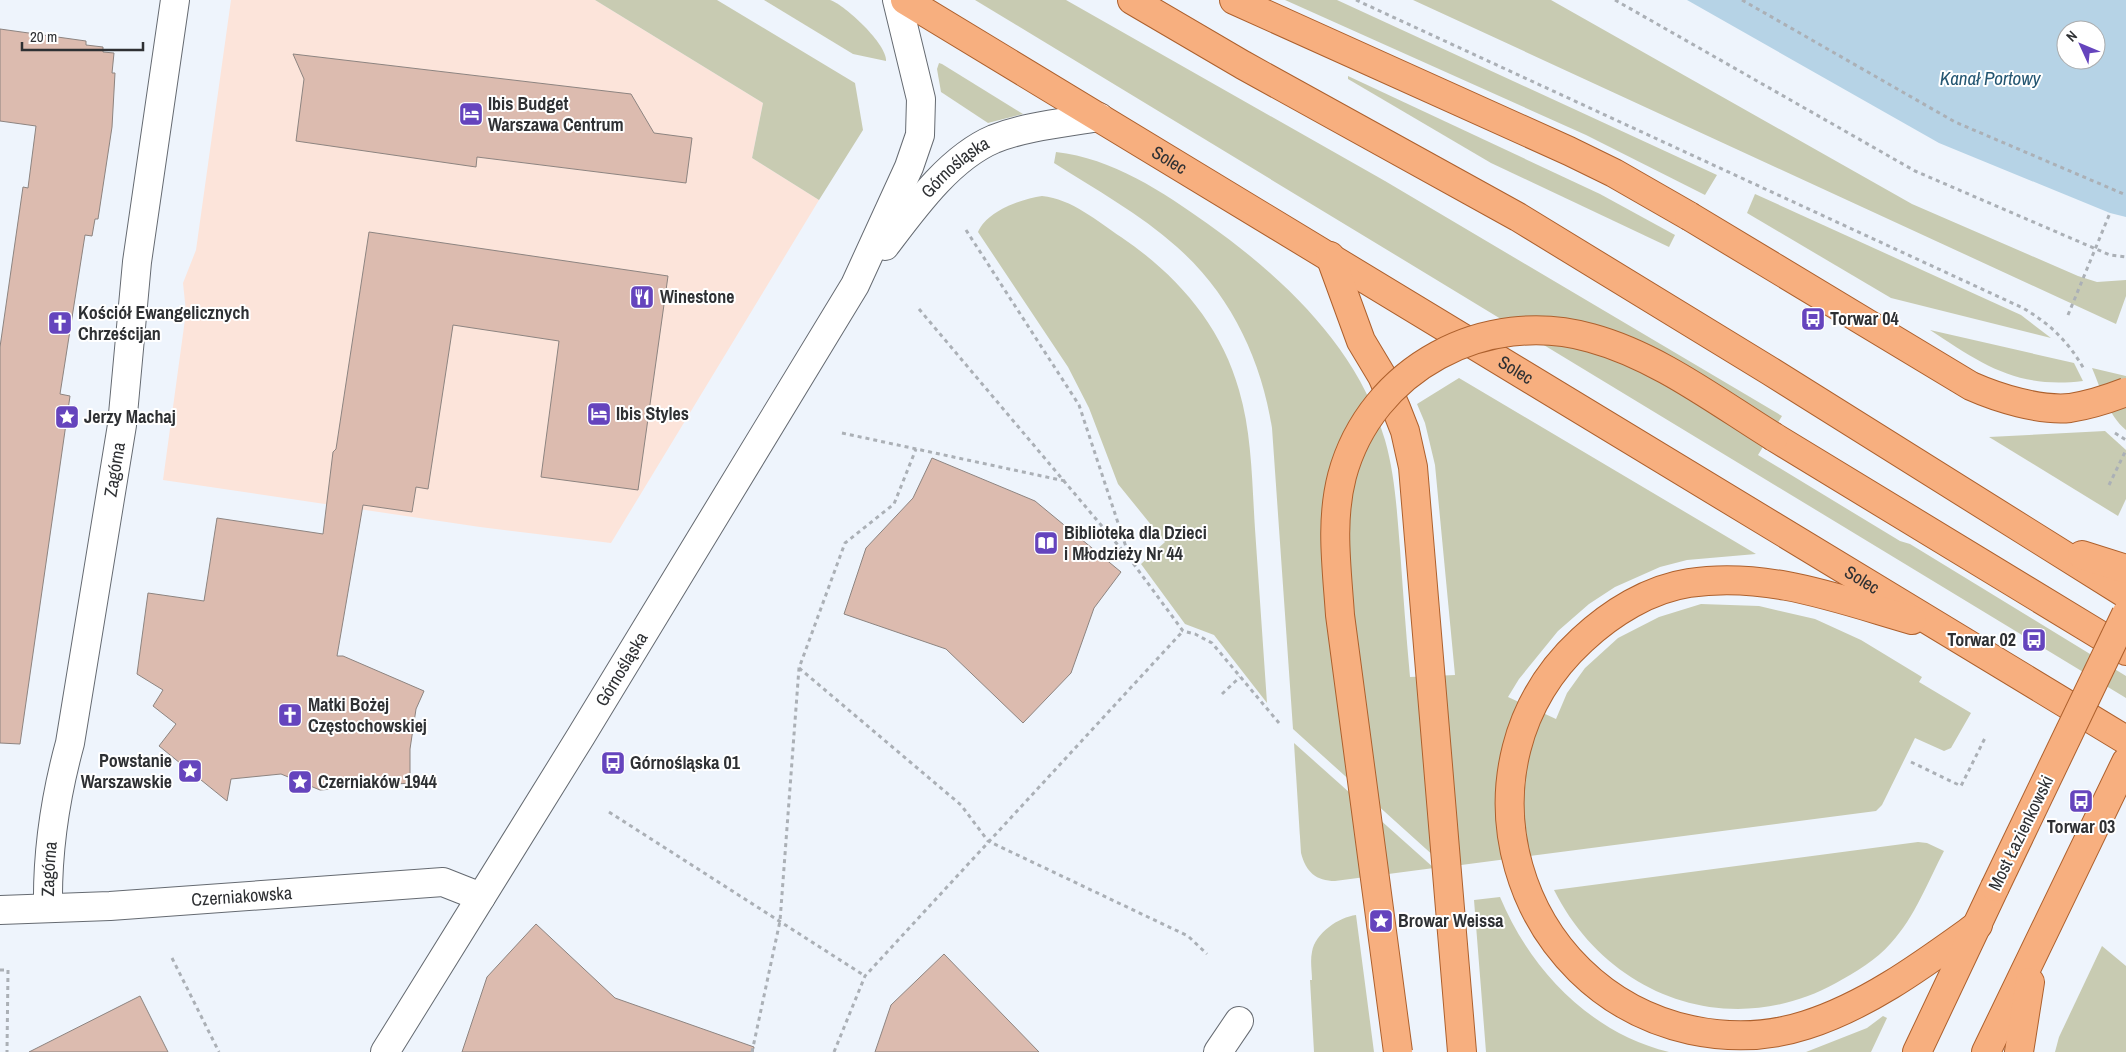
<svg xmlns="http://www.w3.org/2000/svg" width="2126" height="1052" font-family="'Archivo Narrow',sans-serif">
  <rect width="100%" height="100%" fill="#eef4fc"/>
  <path fill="#fce4da" d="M231 0H595L763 103 752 158 819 200 611 543 480 527 163 480 186 312 183 283 196 250Z"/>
  <g fill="#c8cbb2">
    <path d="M595 0H717L855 83 863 130 819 200 752 158 763 103Z"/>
    <path d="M764 0C777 0 821 0 830 0 845 5 887 44 886 61L853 54Z"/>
    <path d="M975 0H1066L1385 181 1782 416 1758 455 1900 541 1910 544 2126 676V698Z"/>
    <path d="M1285 0H1337L1717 175 1705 195 1586 135Z"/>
    <path d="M1413 0H1551L1912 204 2078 276 2097 282 2126 280V296L2116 324Z"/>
    <path d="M939 63 942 64 1023 114 988 123 941 92 937 69Z"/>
    <path d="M1348 76 1600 194 1675 235 1669 247 1491 163 1348 79Z"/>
    <path d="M1056 152C1112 158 1163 192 1208 224 1284 278 1358 348 1385 440 1395 475 1397 512 1400 549 1403 591 1406 634 1410 677L1455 675 1435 465 1425 423 1417 404 1459 378 1756 554 1687 560 1660 567 1615 587 1589 604 1558 631 1519 679 1508 697 1556 719 1567 693 1585 668 1618 638 1659 617 1701 604 1759 606 1815 619 1861 640 1922 677 1919 682 1971 713 1951 748 1944 751 1915 738 1882 805 1876 811 1446 867 1293 729 1272 428C1261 358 1230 294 1177 247 1140 214 1095 189 1054 163Z"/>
    <path d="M1755 194 2021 315 2051 338 1891 298 1747 213Z"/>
    <path d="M1042 196C1072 199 1097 221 1121 237 1176 274 1221 325 1239 390 1252 434 1252 483 1255 529 1259 587 1263 645 1267 703L1214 635 1185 624 1141 564 1165 542 1118 484 1089 408 1068 367 978 232C987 211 1021 199 1042 196Z"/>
    <path d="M1930 330 2074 363 2083 381C2016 389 1982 364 1930 330Z"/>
    <path d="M2092 368 2126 376V430C2108 415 2101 389 2092 368Z"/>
    <path d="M2105 431 2126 450V499L2118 516 1989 437Z"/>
    <path d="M1294 743 1434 868 1335 881C1316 881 1306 872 1301 853Z"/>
    <path d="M1918 842 1927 843 1944 851C1928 881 1915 917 1891 943 1876 960 1856 972 1836 983 1729 1042 1607 996 1554 890Z"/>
    <path d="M1500 897C1530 969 1590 1033 1669 1052H1486L1474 900Z"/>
    <path d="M1356 915 1374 1052H1314L1310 980H1312C1312 971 1310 961 1312 952 1315 933 1339 917 1356 915Z"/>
    <path d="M2102 946 2126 966V1052H2055L2059 1037Z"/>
    <path d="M1883 1016 1887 1018 1871 1052H1806L1867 1028Z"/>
  </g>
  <path fill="#b6d3e6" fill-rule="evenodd" d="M1687 0H2126V217L2110 213 1939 143ZM2066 30H2096V60H2066Z"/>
  <g fill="#dcbbaf" stroke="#8d8480">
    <path d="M0 29 86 41V45L103 47V52L114 53 112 73H115L112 127 98 219H95L92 236 85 235 60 394 70 396 20 744 0 743V347L23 187 28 188 36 126 0 121Z"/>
    <path d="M293 54 631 94 654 133 692 138 686 183 477 157 476 167 296 141 304 79Z"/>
    <path d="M369 232 668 276 638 490 541 477 559 341 453 325 428 489 416 487 412 512 363 505 337 656H343L424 691 416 709 410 749V783L320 790 281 774 231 779 227 801 159 746 176 724 153 706 163 690 137 674 148 593 204 601 217 518 323 534 333 452 336 449Z"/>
    <path d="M932 458 1035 501 1121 572 1094 608 1071 673 1023 723 946 649 844 614 866 548 913 498Z"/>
    <path d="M536 924 615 998 754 1047 753 1052H462L487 977Z"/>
    <path d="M944 954 1039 1052H875L891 1005Z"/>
    <path d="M140 996 168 1052H29Z"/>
  </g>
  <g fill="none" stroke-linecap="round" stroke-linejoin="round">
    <defs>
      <g id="minor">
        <path id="s1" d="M885 246C913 209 949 158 994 139 1027 126 1064 123 1099 117"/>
        <path id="s2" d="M48 908C47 852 55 798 70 743L122 425 137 262 175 0"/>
        <path id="s3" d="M0 910 110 906 443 882 481 897"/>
        <path id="s4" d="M385 1052 581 736 855 285 909 167 920 135 921 99 897 0"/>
        <path d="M1218 1052 1239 1021"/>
      </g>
      <g id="major">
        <path id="s5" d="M905 0 2126 740"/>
        <path d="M1132 0 1243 65 1518 217 1770 371 2126 594"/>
        <path d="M1234 0 1569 151 1614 173 1689 216"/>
        <path d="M1330 256 1361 341 1382 376 1396 408 1405 431 1413 467 1462 1052"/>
        <path d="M1774 437 2126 651"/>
        <path d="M2082 555 2126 569"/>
        <path d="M1912 620C1839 599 1766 571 1689 583 1649 589 1611 613 1582 640 1446 765 1513 991 1691 1030 1729 1038 1769 1037 1806 1025 1869 1005 1925 963 1978 925"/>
        <path d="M1917 1052 1995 887"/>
        <path d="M1986 1052 2126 762"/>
        <path d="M2019 1052 2030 982"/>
      </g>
    </defs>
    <use href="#minor" stroke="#656a71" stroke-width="30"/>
    <use href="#major" stroke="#ad602d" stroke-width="30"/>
    <g stroke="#abb0b6" stroke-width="3" stroke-dasharray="4 4" stroke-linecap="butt">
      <path d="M1356 0 2023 308C2050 324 2068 341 2084 369"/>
      <path d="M1615 0 1915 171 2110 255 2126 257"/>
      <path d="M1742 0 1955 122 2126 195"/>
      <path d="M966 230 1079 405 1130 559 1183 631 1195 634 1212 643 1279 723"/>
      <path d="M919 309 1128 557"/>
      <path d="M2068 315 2110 213"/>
      <path d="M842 433 1065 481"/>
      <path d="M2115 433 2126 440"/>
      <path d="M2109 485 2126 450"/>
      <path d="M799 668 961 805 988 841 1188 936 1207 954"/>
      <path d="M1222 694 1240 677"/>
      <path d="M1911 762 1961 786 1986 736"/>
      <path d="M609 812 865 976"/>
      <path d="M172 958 219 1052"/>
      <path d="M0 970H8L7 1052"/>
      <path d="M752 1052 780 921 799 668 845 543 894 504 916 449"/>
      <path d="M834 1052 865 976 1183 631"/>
    </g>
    <use href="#minor" stroke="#fff" stroke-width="28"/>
    <use href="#major" stroke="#f7af7f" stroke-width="28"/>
    <defs>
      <g id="major-bridge">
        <path d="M1689 216 1971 386C1998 398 2040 411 2070 408 2089 405 2108 399 2126 392"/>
        <path d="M1995 887 2126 614"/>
        <path d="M1398 1052 1340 615C1337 569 1330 522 1342 476 1371 368 1486 308 1591 338 1657 356 1716 401 1774 437"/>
      </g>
    </defs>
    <use href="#major-bridge" stroke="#ad602d" stroke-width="30" stroke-linecap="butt"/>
    <use href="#major-bridge" stroke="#f7af7f" stroke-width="28"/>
  </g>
  <defs>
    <symbol id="hotel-square" viewBox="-11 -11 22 22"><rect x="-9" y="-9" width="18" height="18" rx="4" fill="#6544bd" stroke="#fff"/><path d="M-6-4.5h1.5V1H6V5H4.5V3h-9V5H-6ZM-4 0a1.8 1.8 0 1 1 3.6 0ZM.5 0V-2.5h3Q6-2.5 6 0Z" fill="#fff"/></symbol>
    <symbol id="restaurant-square" viewBox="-11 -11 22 22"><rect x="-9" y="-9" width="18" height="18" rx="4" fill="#6544bd" stroke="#fff"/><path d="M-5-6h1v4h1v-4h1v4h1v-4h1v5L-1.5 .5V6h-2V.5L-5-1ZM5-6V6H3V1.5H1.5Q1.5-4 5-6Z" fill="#fff"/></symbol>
    <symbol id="bus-square" viewBox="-11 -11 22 22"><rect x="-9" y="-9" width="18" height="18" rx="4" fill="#6544bd" stroke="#fff"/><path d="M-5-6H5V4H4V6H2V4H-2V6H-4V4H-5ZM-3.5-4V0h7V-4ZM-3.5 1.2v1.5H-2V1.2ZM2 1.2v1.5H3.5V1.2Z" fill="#fff"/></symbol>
    <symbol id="church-square" viewBox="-11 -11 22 22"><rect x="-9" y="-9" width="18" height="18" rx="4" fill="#6544bd" stroke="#fff"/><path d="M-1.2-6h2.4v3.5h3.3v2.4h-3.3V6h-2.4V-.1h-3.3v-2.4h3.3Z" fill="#fff"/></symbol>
    <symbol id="sight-square" viewBox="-11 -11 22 22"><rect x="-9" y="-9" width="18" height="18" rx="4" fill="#6544bd" stroke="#fff"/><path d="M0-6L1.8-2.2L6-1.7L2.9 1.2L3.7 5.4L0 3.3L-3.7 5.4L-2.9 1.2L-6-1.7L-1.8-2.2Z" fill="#fff"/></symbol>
    <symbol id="library-square" viewBox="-11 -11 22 22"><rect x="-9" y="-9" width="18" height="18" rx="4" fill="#6544bd" stroke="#fff"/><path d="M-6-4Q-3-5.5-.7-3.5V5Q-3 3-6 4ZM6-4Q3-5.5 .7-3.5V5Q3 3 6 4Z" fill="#fff"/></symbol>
  </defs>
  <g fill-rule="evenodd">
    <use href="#hotel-square" x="457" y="100" width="28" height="28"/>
    <use href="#restaurant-square" x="628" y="283" width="28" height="28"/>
    <use href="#bus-square" x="1799" y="305" width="28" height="28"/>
    <use href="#church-square" x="46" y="309" width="28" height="28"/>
    <use href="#hotel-square" x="585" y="400" width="28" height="28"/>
    <use href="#sight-square" x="53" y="403" width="28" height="28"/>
    <use href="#library-square" x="1032" y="529" width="28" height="28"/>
    <use href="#bus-square" x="2020" y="626" width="28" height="28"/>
    <use href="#church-square" x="276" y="701" width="28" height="28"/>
    <use href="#bus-square" x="599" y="749" width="28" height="28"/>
    <use href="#sight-square" x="176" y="757" width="28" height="28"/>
    <use href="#sight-square" x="286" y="768" width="28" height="28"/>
    <use href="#bus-square" x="2067" y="787" width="28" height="28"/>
    <use href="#sight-square" x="1367" y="907" width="28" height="28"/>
  </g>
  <g text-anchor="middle" stroke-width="4" stroke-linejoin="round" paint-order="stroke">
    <g font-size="18" font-weight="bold" fill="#2e3033" stroke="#fff" text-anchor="start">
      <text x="488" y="110">Ibis Budget<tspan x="488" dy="21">Warszawa Centrum</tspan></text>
      <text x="660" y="303">Winestone</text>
      <text x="78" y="319">Kościół Ewangelicznych<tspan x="78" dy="21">Chrześcijan</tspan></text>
      <text x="1830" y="325">Torwar 04</text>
      <text x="616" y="420">Ibis Styles</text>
      <text x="84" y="423">Jerzy Machaj</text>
      <text x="1064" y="539">Biblioteka dla Dzieci<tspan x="1064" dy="21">i Młodzieży Nr 44</tspan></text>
      <text x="2016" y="646" text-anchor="end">Torwar 02</text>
      <text x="308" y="711">Matki Bożej<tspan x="308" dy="21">Częstochowskiej</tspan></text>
      <text x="172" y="767" text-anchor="end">Powstanie<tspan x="172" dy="21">Warszawskie</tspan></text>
      <text x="630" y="769">Górnośląska 01</text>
      <text x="318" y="788">Czerniaków 1944</text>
      <text x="2081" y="833" text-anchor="middle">Torwar 03</text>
      <text x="1398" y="927">Browar Weissa</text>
    </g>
    <g font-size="18" fill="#2e3033" stroke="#fff">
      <text dy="6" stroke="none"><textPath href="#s5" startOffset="309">Solec</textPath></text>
      <text dy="6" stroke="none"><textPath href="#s1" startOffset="106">Górnośląska</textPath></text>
      <text dy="6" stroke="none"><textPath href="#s5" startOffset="714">Solec</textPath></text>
      <text dy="6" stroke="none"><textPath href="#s2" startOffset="444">Zagórna</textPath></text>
      <text dy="6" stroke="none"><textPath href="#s5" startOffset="1119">Solec</textPath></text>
      <text dy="6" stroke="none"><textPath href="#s4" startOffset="450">Górnośląska</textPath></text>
      <text transform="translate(2021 833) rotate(-64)" y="6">Most Łazienkowski</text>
      <text dy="6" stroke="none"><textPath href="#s2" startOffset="39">Zagórna</textPath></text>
      <text dy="6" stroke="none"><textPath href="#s3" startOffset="242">Czerniakowska</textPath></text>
    </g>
    <g font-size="19" font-style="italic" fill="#245672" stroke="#fff">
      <text x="1990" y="85">Kanał Portowy</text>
    </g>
  </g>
  <g transform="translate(2081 45) rotate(314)"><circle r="24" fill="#ffffff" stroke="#abacad"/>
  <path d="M0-4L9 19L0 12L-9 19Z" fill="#6544bd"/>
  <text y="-8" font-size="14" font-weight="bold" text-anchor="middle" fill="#2e3033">N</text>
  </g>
  <path d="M22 42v8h121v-8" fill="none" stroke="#2e3033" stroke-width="2.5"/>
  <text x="30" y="42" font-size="15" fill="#2e3033" stroke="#ffffff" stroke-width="4" paint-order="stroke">20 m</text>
</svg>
